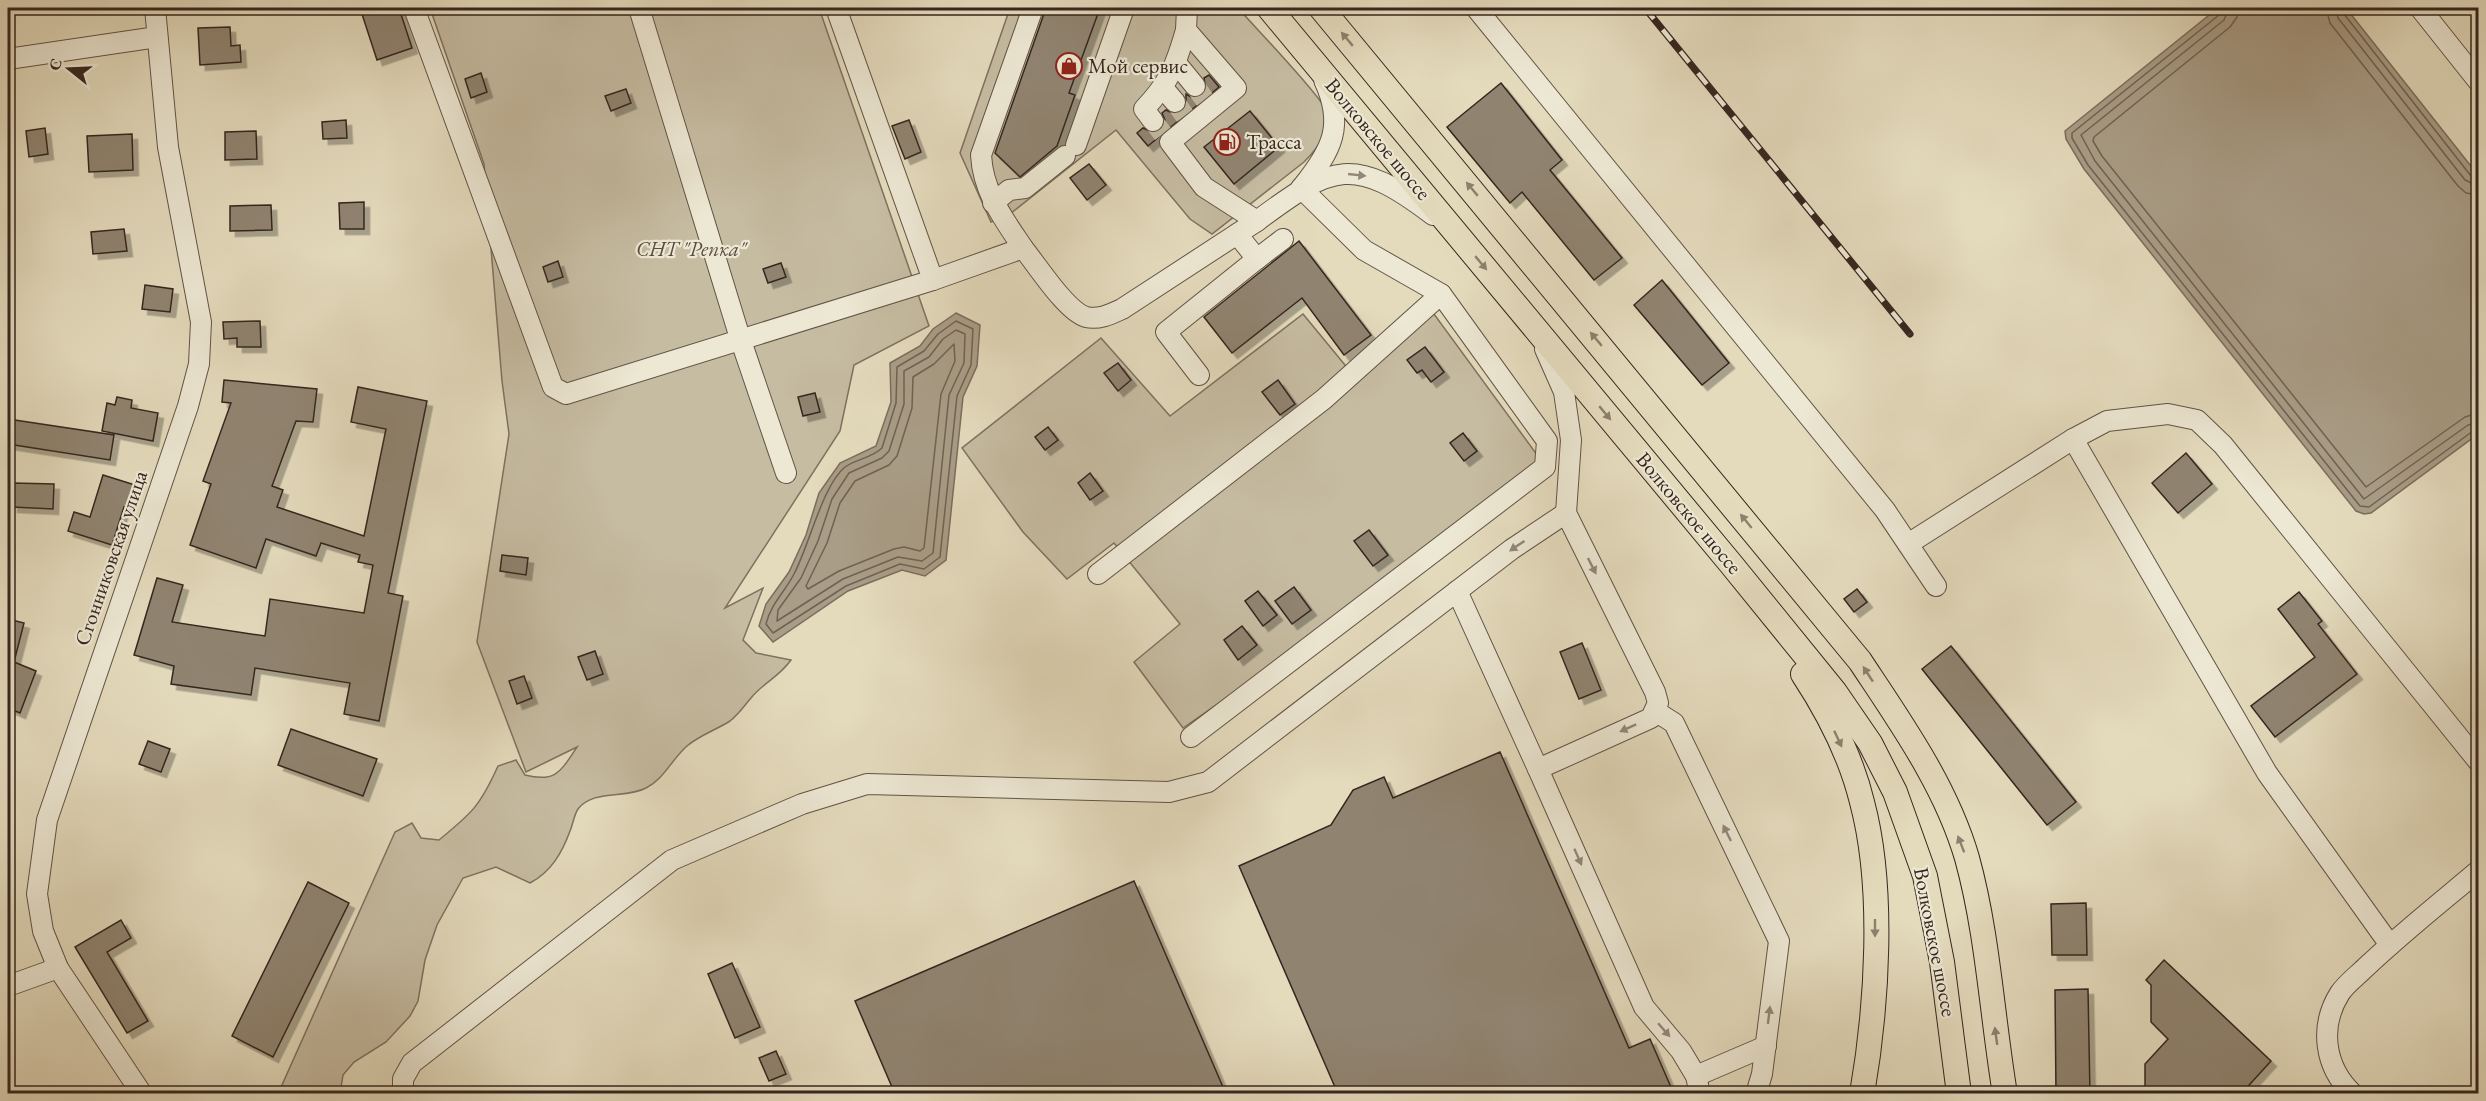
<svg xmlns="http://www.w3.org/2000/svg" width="2486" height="1101" font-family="'EB Garamond',serif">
  <defs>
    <filter id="shadow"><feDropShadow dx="5.5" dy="5.5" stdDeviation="0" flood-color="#0004"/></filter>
  </defs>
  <rect width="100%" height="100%" fill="#e4dbbd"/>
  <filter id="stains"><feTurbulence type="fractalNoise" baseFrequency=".00333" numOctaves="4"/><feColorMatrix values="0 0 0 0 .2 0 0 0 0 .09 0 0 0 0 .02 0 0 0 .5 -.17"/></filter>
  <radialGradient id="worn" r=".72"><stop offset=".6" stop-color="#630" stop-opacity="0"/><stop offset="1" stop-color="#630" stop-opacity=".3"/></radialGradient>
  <g fill="#c6bca2" stroke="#7e7160" stroke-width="1.5">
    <path d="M430 8H819L929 326 854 365 840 431 725 608 763 588 743 640 756 653 791 660C778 678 763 683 751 698 744 706 739 714 730 721 716 730 700 735 687 746 672 759 664 779 646 788 626 799 593 789 578 809 574 815 573 824 570 831 562 853 551 872 530 883L496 867 463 878 437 925 425 960 418 1001 410 1016 386 1042 354 1062 343 1075 340 1093 278 1094 395 832 412 823 421 838 439 840C472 813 480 806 498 766L516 760 525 775C556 783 561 771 577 747L526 772 477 642 509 434 502 381 484 164Z"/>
    <path d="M1010 8H1238C1251 23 1322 97 1325 109 1331 131 1319 147 1304 162L1212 234 1190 219 1116 130 1010 214 991 222 960 153Z"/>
    <path d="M1303 314 1354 376 1434 314 1543 463 1281 660 1183 728 1134 662 1180 624 1114 543 1067 579 1023 532 962 448 1101 338 1170 416Z"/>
  </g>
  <g fill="#a99d87" stroke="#7b6d5d" stroke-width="1.5">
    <path d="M2218 8H2346L2478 175V434L2371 513 2364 514 2356 511 2084 169 2066 139 2065 131Z"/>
    <path d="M956 313 980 325 977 366 963 397 946 560 925 576 902 570 848 591 773 642 759 626 766 604 789 572 806 535 819 493 840 463 876 446 891 402 890 363 920 346 933 329Z"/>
  </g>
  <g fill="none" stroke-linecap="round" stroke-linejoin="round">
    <g stroke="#706253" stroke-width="1.5">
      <path d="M2221 8 2219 15 2072 133V138L2088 165 2360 506 2369 507 2473 431 2478 430"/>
      <path d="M2229 8 2224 20 2081 135 2095 161 2364 499 2468 425 2478 423"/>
      <path d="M2238 8 2237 17 2230 27 2094 137 2093 141 2102 156 2366 487 2465 417 2478 413"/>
      <path d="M2326 8 2330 23 2458 186 2466 193 2478 195"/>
      <path d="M2335 8 2338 18 2465 180 2478 186"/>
      <path d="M2342 8 2344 14 2471 176 2478 178"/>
      <path d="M956 321 973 329 971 365 957 396 940 557 924 569 900 564 846 586 773 633 766 624C771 603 786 591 795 572 809 545 823 485 845 467 856 459 872 458 882 448L896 403 897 367 924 351 938 334Z"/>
      <path d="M956 330 965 334 964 363 949 395 933 553 922 561 898 557 843 579 777 621 778 610 801 578 818 541 832 499 849 473 882 458 889 451 904 404V371L929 357 943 339Z"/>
      <path d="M954 344 955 361 941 394 924 548 920 551 904 547 894 549 839 571 808 589 806 586 827 543 840 503 855 481 889 465 897 456 912 408 913 377 934 364Z"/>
    </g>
  </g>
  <g fill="#908471" stroke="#36261f" stroke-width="1.5" filter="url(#shadow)">
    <path d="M360 8H399L412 48 377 60Z"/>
    <path d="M1046 8H1100L1069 93 1075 95 1057 146 1020 177 995 153Z"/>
    <path d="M230 27 231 46 240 45 241 62 200 65 198 28Z"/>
    <path d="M481 73 487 92 471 98 465 79Z"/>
    <path d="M1209 75 1219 87 1148 146 1137 133 1143 128 1154 133 1161 130 1165 120 1162 113 1166 110 1172 113 1182 111 1186 105V94L1191 97 1202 96 1206 90 1204 78Z"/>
    <path d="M1501 83 1562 160 1550 170 1622 258 1594 280 1522 192 1510 203 1447 127Z"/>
    <path d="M626 89 631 103 611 111 605 96Z"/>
    <path d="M1250 111 1279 147 1234 184 1204 147Z"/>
    <path d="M346 120 347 138 323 139 322 122Z"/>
    <path d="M909 120 921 152 905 159 892 126Z"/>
    <path d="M45 128 48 154 29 157 26 131Z"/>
    <path d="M256 131 257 159 225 160V132Z"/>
    <path d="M132 134 133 170 89 172 87 136Z"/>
    <path d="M1089 164 1106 185 1087 200 1070 178Z"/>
    <path d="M364 202V229H340L339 203Z"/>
    <path d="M271 205 272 230 230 231V206Z"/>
    <path d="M124 229 127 251 93 254 91 232Z"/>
    <path d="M1299 241 1371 335 1344 355 1302 298 1232 353 1204 317Z"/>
    <path d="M558 261 563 277 548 282 543 267Z"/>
    <path d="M781 263 786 277 768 283 763 269Z"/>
    <path d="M1662 280 1729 363 1702 385 1634 305Z"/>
    <path d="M145 285 173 289 170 312 142 309Z"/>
    <path d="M260 321 261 347H237V338L224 339 223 322Z"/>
    <path d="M1425 347 1444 372 1431 382 1422 370 1417 373 1407 360Z"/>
    <path d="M1118 363 1131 380 1118 391 1104 373Z"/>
    <path d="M224 380 317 389 313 422 296 421 272 486 283 490 277 507 364 536 386 429 351 422 358 387 427 401 388 593 403 596 379 721 344 714 350 683 255 668 251 695 171 684 174 666 134 655 157 578 183 585 172 622 265 636 270 599 364 613 373 565 358 562 360 555 321 543 316 556 266 539 256 568 190 545 211 484 203 481 231 403 222 402Z"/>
    <path d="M1278 380 1295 404 1280 415 1262 392Z"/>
    <path d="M815 393 820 412 803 416 798 397Z"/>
    <path d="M117 397 132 400 131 408 158 413 153 441 102 431 107 403 115 405Z"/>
    <path d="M8 419 114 435 110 460 8 444Z"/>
    <path d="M1048 427 1058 440 1045 450 1035 437Z"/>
    <path d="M1463 433 1477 451 1464 461 1450 443Z"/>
    <path d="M2186 453 2212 484 2178 513 2152 483Z"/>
    <path d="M1090 473 1103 491 1090 500 1078 483Z"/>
    <path d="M103 475 135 485 128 508 124 507 112 545 68 531 74 512 90 517Z"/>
    <path d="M13 483 54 484 53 509 12 507Z"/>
    <path d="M1369 530 1388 555 1373 566 1354 541Z"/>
    <path d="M502 555 528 558 526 575 500 571Z"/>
    <path d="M1294 587 1311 610 1292 624 1275 601Z"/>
    <path d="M1857 589 1867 602 1854 612 1844 599Z"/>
    <path d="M1258 591 1277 615 1263 626 1245 601Z"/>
    <path d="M2299 592 2322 621 2318 624 2357 674 2275 737 2251 706 2315 657 2278 609Z"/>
    <path d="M8 619 24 623 14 662 36 671 20 713 8 708Z"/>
    <path d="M1242 626 1257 645 1238 660 1224 640Z"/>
    <path d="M1582 643 1601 690 1579 699 1560 652Z"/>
    <path d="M1951 646 2076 802 2047 825 1922 669Z"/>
    <path d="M595 651 603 674 587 680 578 657Z"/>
    <path d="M524 676 532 698 517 704 509 681Z"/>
    <path d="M291 729 377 759 363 796 278 765Z"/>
    <path d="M148 741 170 749 161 772 139 764Z"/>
    <path d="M1500 752 1629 1048 1650 1039 1674 1094H1338L1239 866 1331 825 1353 790 1384 777 1393 798Z"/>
    <path d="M1134 881 1226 1094H895L855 1001Z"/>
    <path d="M308 882 349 903 273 1057 232 1036Z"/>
    <path d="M2086 903 2087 955H2052L2051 904Z"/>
    <path d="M121 920 131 938 107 952 148 1021 127 1033 75 947Z"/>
    <path d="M2164 960 2271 1061 2241 1094H2145V1064L2168 1039 2151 1022V985L2146 980Z"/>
    <path d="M732 963 760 1027 735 1038 708 974Z"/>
    <path d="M2088 989 2090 1094H2056L2055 990Z"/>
    <path d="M776 1051 786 1074 769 1081 759 1058Z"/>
  </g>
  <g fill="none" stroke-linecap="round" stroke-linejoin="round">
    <g stroke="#c1b79d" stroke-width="20" stroke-dasharray="20 10" stroke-linecap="butt">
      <path d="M1195 86 1205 100"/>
      <path d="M1175 102 1185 116"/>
      <path d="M1153 121 1163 134"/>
    </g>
    <defs>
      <g id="minor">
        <path d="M414 8 553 387 566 394 933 280 1023 248C1037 265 1066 311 1086 317 1099 320 1111 314 1122 309L1257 221"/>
        <path d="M639 8 740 338 786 473"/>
        <path d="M836 8 933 280"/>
        <path d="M1187 8 1186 30 1236 88 1170 142 1204 187 1257 221C1333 164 1354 155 1433 215"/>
        <path d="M1476 8 1885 510 1936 586"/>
        <path d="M2420 8 2478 81"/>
        <path d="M8 59 157 37"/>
        <path d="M1177 64 1195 86"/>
        <path d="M1163 88 1175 102"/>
        <path d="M1153 121 1144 109C1169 83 1176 65 1186 30"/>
        <path d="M1076 145 1124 8"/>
        <path d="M1303 186C1332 150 1345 125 1324 80"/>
        <path d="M993 203 1009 190 1025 188 1065 156"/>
        <path d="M1023 248C1003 218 983 192 981 155L1033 8"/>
        <path d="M1257 259 1283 239"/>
        <path d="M1545 349 1564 392 1571 440 1566 513 1655 692 1658 703 1651 718 1538 769 1644 1007 1681 1051 1696 1076 1700 1094"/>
        <path d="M1199 375 1166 332 1257 259 1237 234"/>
        <path d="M2073 439 2267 773 2390 945"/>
        <path d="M1908 544 2073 439 2107 421 2168 414 2197 420 2223 445 2478 761"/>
        <path d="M1098 574 1324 399 1441 294 1364 250 1301 188"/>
        <path d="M1457 591 1538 769"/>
        <path d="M1655 711 1674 723 1779 941 1762 1074 1756 1094"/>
        <path d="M1191 737 1545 467 1547 441 1441 294"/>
        <path d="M8 986 58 968"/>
        <path d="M1696 1076 1766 1046"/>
        <path d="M142 1094 58 968 43 931 37 894 47 820 188 406 199 364 201 322 168 147 155 8"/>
        <path d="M403 1094V1079L412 1063 672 860 802 804 867 784 1169 792 1208 782 1512 549 1566 513"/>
        <path d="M2353 1094C2324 1067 2319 1026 2340 993 2346 984 2358 975 2366 967 2402 933 2441 902 2478 871"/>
      </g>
      <g id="major">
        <path d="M1269 8 1731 564 1835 692 1870 743 1895 792 1925 876 1942 962 1959 1094"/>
        <path d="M1321 8 1860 661C1901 723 1946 786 1967 858 1988 934 1992 1016 2005 1094"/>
        <path d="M1803 674C1828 712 1851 757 1862 802 1885 888 1877 1007 1862 1094"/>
      </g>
    </defs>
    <use href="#minor" stroke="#625346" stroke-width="22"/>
    <use href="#major" stroke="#36261f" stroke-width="26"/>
    <use href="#minor" stroke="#ede8d4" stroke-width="20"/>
    <use href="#major" stroke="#e4dbbd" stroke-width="24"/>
    <defs>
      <path id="rail" d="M1645 8 1910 334"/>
    </defs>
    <use href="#rail" stroke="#36261f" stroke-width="7"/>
    <use href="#rail" stroke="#ede8d4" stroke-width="4.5" stroke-dasharray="14" stroke-linecap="butt"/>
  </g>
  <defs><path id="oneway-solid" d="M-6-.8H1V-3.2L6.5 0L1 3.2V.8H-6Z" transform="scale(1.5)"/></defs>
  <g fill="#8d806e">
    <use href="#oneway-solid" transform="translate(1347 39) rotate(-130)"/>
    <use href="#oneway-solid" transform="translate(1472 189) rotate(-130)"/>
    <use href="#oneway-solid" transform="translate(1481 263) rotate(50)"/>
    <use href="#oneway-solid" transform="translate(1596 339) rotate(-130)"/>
    <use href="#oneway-solid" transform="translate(1605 413) rotate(50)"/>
    <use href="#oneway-solid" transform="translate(1746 521) rotate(-129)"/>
    <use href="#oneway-solid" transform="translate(1868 674) rotate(-123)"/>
    <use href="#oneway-solid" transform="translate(1838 739) rotate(65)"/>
    <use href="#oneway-solid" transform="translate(1961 844) rotate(-111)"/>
    <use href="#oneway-solid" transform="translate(1875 928) rotate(90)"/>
    <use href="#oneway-solid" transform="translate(1996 1036) rotate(-98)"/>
  </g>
  <g fill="#92877a">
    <use href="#oneway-solid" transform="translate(1357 175) rotate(6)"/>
    <use href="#oneway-solid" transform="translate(1517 546) rotate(146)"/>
    <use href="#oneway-solid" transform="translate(1592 566) rotate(63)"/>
    <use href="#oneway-solid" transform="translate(1628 728) rotate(156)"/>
    <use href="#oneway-solid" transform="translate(1727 833) rotate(-116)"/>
    <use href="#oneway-solid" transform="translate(1578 857) rotate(66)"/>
    <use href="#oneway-solid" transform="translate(1769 1015) rotate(-83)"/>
    <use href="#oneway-solid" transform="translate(1664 1030) rotate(49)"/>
  </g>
  <defs>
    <symbol id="shop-ring" viewBox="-11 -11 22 22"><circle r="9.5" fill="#ede8d4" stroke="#8f2418" stroke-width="1.5"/><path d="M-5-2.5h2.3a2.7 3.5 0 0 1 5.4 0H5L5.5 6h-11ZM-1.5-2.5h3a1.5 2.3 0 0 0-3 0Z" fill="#8f2418"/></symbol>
    <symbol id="fuel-ring" viewBox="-11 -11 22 22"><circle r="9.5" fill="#ede8d4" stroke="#8f2418" stroke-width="1.5"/><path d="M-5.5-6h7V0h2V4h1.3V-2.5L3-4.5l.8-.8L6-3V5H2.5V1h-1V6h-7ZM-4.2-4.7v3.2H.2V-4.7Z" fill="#8f2418"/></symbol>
  </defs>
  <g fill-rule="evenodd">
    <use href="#shop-ring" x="1054" y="51" width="30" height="30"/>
    <use href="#fuel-ring" x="1212" y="127" width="30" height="30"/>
  </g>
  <g text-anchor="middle" stroke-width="4.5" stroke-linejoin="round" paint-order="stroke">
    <g font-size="21" fill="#36261f" stroke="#ede8d4" text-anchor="start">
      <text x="1088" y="73">Мой сервис</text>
      <text x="1246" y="149">Трасса</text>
    </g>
    <g font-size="21" fill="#36261f" stroke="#ede8d4">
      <text transform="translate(1378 139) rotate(50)" y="7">Волковское шоссе</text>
      <text transform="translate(1689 513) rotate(50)" y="7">Волковское шоссе</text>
      <text transform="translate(111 558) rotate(-71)" y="7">Сгонниковская улица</text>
      <text transform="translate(1935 942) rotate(79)" y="7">Волковское шоссе</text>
    </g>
    <g font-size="21" font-style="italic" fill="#5a4c40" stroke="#ede8d4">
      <text x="691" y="256">СНТ "Репка"</text>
    </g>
  </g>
  <rect width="2486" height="1101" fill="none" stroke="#e4dbbd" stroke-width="30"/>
  <rect x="9" y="9" width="2468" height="1083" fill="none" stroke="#36261f" stroke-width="3"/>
  <rect x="15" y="15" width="2456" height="1071" fill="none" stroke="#36261f" stroke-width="1.5"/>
  <g transform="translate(69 69) rotate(288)" stroke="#ede8d4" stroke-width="4.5" paint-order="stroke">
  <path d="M0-4.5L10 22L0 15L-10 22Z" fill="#36261f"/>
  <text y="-9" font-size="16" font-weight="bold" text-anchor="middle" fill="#36261f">С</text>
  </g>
  <rect width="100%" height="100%" filter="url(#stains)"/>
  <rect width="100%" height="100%" fill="url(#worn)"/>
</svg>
